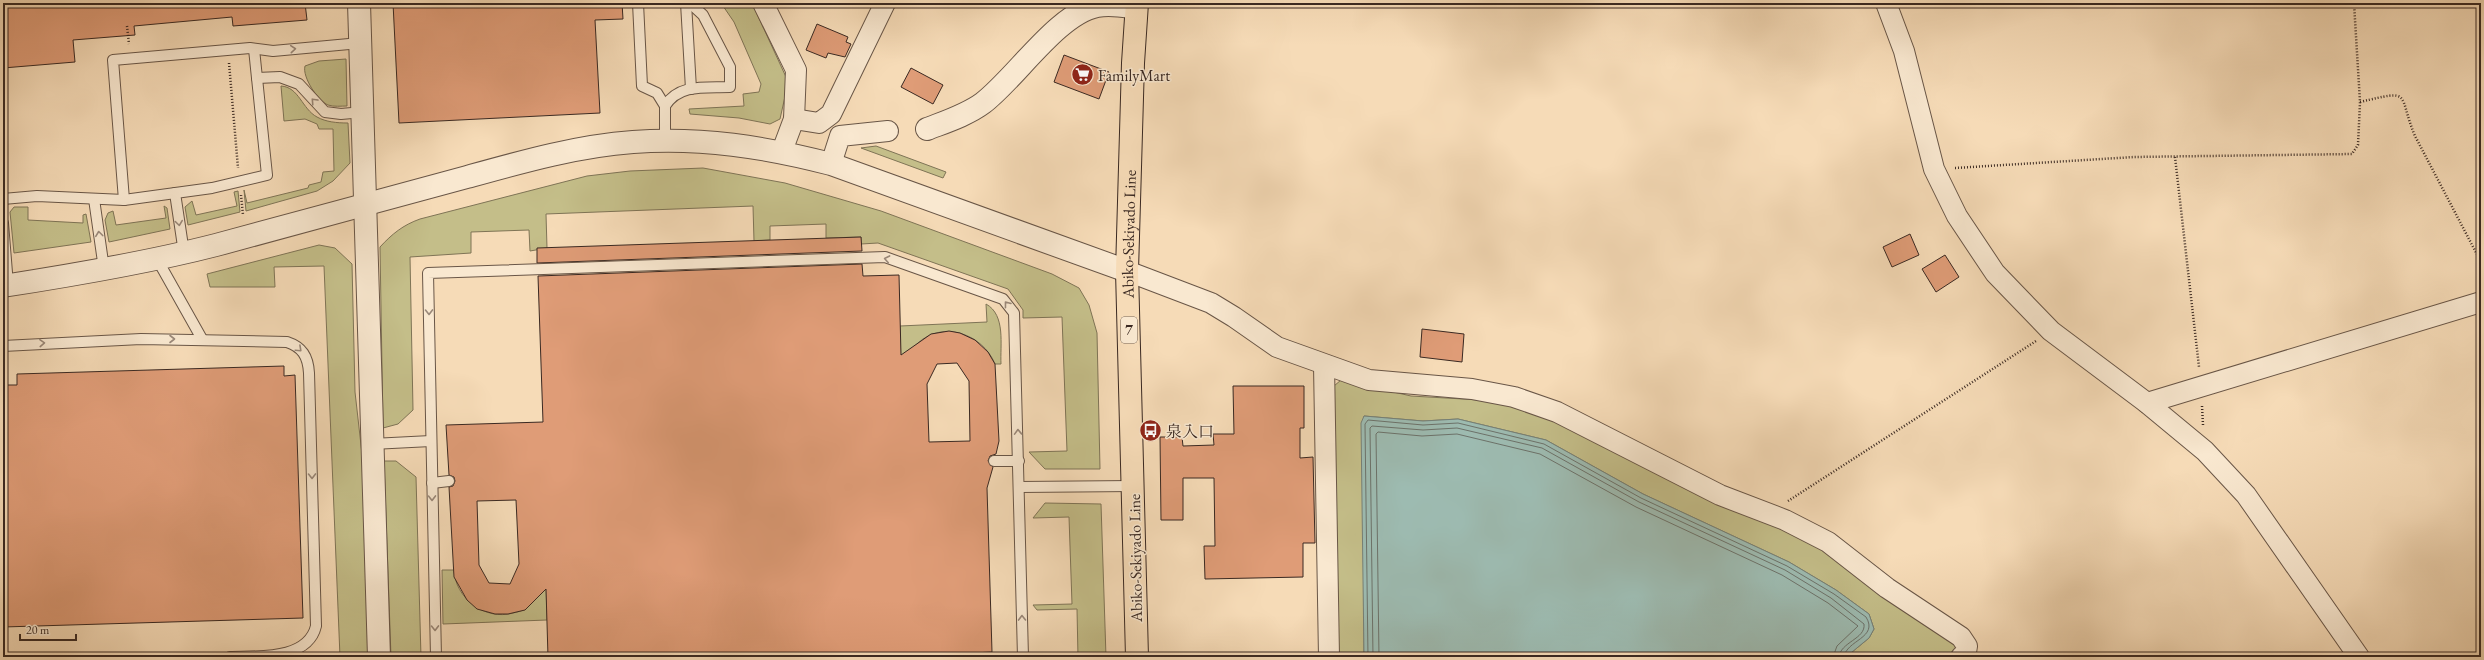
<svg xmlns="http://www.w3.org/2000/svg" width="2484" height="660" font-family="'EB Garamond','Noto Serif JP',serif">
  <rect width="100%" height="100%" fill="#f6dbb7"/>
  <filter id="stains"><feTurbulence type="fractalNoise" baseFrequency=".005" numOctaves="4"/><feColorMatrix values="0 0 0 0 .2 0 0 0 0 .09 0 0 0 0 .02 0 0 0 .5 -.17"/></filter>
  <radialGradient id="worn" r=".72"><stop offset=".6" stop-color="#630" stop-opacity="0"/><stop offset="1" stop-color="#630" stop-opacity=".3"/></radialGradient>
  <g fill="#c4be89" stroke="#7f7456">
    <path d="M721 3H752L786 77 788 83 780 119 770 124 739 118 690 114 689 109 744 106 743 94 759 92 761 84 734 22Z"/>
    <path d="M346 59 347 106C341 106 334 107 328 105 318 101 302 77 305 66L319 61Z"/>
    <path d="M281 86C299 87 302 109 317 117 326 122 337 123 348 123L350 163 333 181 317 191 246 211 244 190 247 203 308 188 309 185 321 182 323 172 334 171 333 129H319L317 124 305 119 284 121Z"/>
    <path d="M876 146 946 172 943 178 861 148Z"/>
    <path d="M703 168 785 183 881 211 1052 274 1079 288 1089 305 1097 333 1100 469H1045L1029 452 1067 451 1062 317 1023 318V310L1008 289 878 243 861 244V237L826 238V224L770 226V240L754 241 753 206 546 214 547 248 530 251 529 230 471 232V253L410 257 413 410 398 424 383 428 380 247C392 234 403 225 420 219L587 176 630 171Z"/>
    <path d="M238 191 240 212 188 225 185 207 192 201 196 215 237 206 234 192Z"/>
    <path d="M164 206 167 208 170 229 109 242 105 220 108 213 113 211 116 225 166 218Z"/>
    <path d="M14 207H28V220L83 223V215L86 214 91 242 14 253 10 212Z"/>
    <path d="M319 245 335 248 352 264 355 392 363 463 370 657H340L324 266 274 267 275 287H210L207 274Z"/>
    <path d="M986 304C1006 315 1000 345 1001 364H995C983 334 943 320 918 343 910 350 906 360 901 369L900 326 987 322Z"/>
    <path d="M1341 380 1411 396 1515 402 1824 548 1957 646 1952 657H1846L1869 638 1874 629 1869 614 1836 590 1789 562 1643 494 1546 440 1458 419 1423 421 1364 416V657H1338L1334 386Z"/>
    <path d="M384 461H396L416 477 421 657H391Z"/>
    <path d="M1045 503 1101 504 1106 657H1078L1077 609 1037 610 1033 605 1072 604 1069 517 1033 518Z"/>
    <path d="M442 570H454C455 598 485 621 513 613 517 612 522 611 525 609 533 604 540 590 546 582L547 620 443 624Z"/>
  </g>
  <path fill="#9dbbb1" stroke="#758178" d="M1364 416 1423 421 1458 419 1546 440 1643 494 1789 562 1836 590 1869 614 1874 629 1869 638 1846 657H1364L1361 423Z"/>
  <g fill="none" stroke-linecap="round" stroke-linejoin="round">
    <g stroke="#6c726a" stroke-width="1">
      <path d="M1368 657 1365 424 1368 420 1423 425 1458 423 1544 444 1641 498 1787 566 1834 594 1866 617C1879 638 1846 640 1844 657"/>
      <path d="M1373 657 1370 428 1372 426 1423 430 1457 428 1542 448 1639 502 1785 570 1831 598 1864 624C1866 639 1840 642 1839 657"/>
      <path d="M1379 657 1376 434 1378 432 1422 436 1457 434 1540 454 1636 507 1782 575 1828 603 1858 626 1837 646 1833 657"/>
    </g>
  </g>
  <g fill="#df9c77" stroke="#3a2922" fill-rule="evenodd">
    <path d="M3 3H305L307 20 233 26 232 17 134 26 135 35 73 40 75 62 3 68Z"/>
    <path d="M393 3H622L623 19 595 20 600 113 399 123Z"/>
    <path d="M817 24 848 37 846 42 851 44 845 57 828 53 826 58 806 50Z"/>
    <path d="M1064 55 1109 72 1099 99 1054 82Z"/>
    <path d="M911 68 943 85 933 104 901 87Z"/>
    <path d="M1910 234 1919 255 1892 267 1883 247Z"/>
    <path d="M861 237 862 251 537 263V248Z"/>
    <path d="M1945 255 1959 277 1936 292 1922 269Z"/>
    <path d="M862 264 863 276 899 275 901 355 931 334 949 331 960 333 975 340 988 352 995 364 999 441 996 454 990 456 988 461 993 467 987 488 992 652 954 654V657H548L546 589 525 610 508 614H495L477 609 467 600 454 577 449 487 453 486 455 481 454 477 449 475 446 425 543 422 538 276ZM957 363 969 381 970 441 929 442 927 384 937 364ZM516 500 519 564 510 584 489 583 479 565 477 501Z"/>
    <path d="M1422 329 1464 334 1462 362 1420 357Z"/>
    <path d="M284 366V376L295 375 303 618 3 627V385H17V374Z"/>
    <path d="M1233 386H1304V428H1300V458L1313 457 1315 543H1303V577L1205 579 1204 546H1215L1214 478H1183V520H1161L1160 437H1182L1183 446 1214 445 1213 434H1234Z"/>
  </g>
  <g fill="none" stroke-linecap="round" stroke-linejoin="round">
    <defs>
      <g id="service">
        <path d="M638 3 642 86 657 93 665 106"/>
        <path d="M686 3 691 89"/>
        <path d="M257 78 280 77 299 84 325 112 341 114 363 112"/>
        <path d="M665 141V106C679 83 707 88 730 87V67L703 15 690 3"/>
        <path d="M175 193 184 253"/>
        <path d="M3 199 37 196 124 200 212 188 267 175 254 49"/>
        <path d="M94 199 104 269"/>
        <path d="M124 200 113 60 250 48 273 51 360 43"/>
        <path d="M3 223 8 285"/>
        <path d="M157 259 202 339"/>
        <path d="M3 346 141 339 287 342C302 347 308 356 309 373L316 626C308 660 259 656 230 657"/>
        <path d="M372 444 431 441"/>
        <path d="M994 461H1019"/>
        <path d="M432 483 449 481"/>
        <path d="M1020 487 1133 486"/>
        <path d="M436 657 428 273 885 257 1003 299 1014 313 1023 657"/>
      </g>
      <g id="minor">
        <path d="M763 3 796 70 794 119 782 151"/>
        <path d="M1886 3 1904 51 1934 169 1957 216 1995 273 2051 331 2147 403 2205 451 2246 495 2359 657"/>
        <path d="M794 119 819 123 831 114 885 3"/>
        <path d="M831 164 840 136 888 131"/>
        <path d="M1127 271 1211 303 1234 317 1277 347 1369 380 1472 389 1514 397 1557 412 1720 495 1785 520 1828 542 1887 588 1961 637 1967 646 1966 652 1961 657"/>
        <path d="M1324 365 1329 657"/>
        <path d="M2147 403 2481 302"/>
      </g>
      <g id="tertiary">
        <path d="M359 3 379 657"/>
        <path d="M927 129C945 122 967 115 983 103 1016 78 1057 14 1097 6 1111 3 1123 6 1136 8"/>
        <path d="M3 286C74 275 146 263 216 245 300 223 383 199 467 177 521 162 577 146 633 142 701 137 765 147 831 164L1127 271"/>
      </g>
      <g id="primary">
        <path id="s1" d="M1137 657 1127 271 1133 63 1137 3"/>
      </g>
    </defs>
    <use href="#service" stroke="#695647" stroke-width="12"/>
    <use href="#minor" stroke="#695647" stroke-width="22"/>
    <use href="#tertiary" stroke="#695647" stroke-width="24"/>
    <use href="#primary" stroke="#3a2922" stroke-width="24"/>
    <g stroke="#3a2922" stroke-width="2.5" stroke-dasharray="1 2" stroke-linecap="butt">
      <path d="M127 26 129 44"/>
      <path d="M229 63 238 168"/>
      <path d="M2360 102C2414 89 2397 93 2415 136L2481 262"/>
      <path d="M2175 157 2199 367"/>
      <path d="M1955 168 2134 157 2352 154 2358 145 2360 102 2354 3"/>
      <path d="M241 195 243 215"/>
      <path d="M2202 406 2203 425"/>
      <path d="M1788 501 2036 341"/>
      <path d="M1986 654 1992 657"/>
    </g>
    <use href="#service" stroke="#f9e8d0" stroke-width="10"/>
    <use href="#minor" stroke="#f9e8d0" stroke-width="20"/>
    <use href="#tertiary" stroke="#f9e8d0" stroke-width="22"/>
    <use href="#primary" stroke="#f6dbb7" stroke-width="22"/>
  </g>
  <defs><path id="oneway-chevron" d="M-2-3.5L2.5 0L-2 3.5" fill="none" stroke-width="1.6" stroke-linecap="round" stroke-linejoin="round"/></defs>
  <g stroke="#9a8879">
    <use href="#oneway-chevron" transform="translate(293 49) rotate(-5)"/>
    <use href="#oneway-chevron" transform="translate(314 101) rotate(-133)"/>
    <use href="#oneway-chevron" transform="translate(179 223) rotate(82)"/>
    <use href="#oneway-chevron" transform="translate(99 234) rotate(-97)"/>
    <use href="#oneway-chevron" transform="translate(887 259) rotate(-169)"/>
    <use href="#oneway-chevron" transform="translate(1007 304) rotate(-128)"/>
    <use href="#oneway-chevron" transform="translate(429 312) rotate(89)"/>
    <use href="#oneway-chevron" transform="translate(172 339)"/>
    <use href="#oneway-chevron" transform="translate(42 343) rotate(-3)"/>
    <use href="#oneway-chevron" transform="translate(299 349) rotate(43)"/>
    <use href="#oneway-chevron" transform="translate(1018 432) rotate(-92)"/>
    <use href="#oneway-chevron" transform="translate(312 476) rotate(89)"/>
    <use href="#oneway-chevron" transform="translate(432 498) rotate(89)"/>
    <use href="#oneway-chevron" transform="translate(1022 618) rotate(-91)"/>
    <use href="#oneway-chevron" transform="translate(435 628) rotate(89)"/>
  </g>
  <defs>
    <symbol id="supermarket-disc" viewBox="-11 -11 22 22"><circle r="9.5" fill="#8f2418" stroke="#f9e8d0"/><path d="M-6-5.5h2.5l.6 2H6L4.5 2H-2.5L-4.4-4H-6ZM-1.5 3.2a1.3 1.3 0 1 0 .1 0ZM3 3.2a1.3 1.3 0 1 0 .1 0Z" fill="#fff"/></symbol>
    <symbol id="bus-disc" viewBox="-11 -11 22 22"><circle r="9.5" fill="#8f2418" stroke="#f9e8d0"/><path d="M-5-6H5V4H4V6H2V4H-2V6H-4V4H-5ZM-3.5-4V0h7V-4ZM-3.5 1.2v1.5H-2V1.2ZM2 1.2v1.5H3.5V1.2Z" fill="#fff"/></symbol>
  </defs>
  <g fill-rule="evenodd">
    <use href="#supermarket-disc" x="1070" y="62" width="25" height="25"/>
    <use href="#bus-disc" x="1138" y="418" width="25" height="25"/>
  </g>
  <g text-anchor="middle" stroke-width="3" stroke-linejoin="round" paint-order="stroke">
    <rect fill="#f9e8d0" stroke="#736256" stroke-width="1" x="1121" y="317" width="16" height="26" rx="3"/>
    <g font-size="15" font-weight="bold" fill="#3a2922">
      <text x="1129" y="335">7</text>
    </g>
    <g font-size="16" fill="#3a2922" stroke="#f9e8d0" text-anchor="start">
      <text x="1098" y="81">FamilyMart</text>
      <text x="1166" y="437">泉入口</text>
    </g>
    <g font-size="16" fill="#3a2922" stroke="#f9e8d0">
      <text dy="6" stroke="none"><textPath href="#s1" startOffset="423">Abiko-Sekiyado Line</textPath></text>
      <text transform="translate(1135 558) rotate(-91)" y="6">Abiko-Sekiyado Line</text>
    </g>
  </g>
  <rect width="2484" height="660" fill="none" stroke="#f6dbb7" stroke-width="16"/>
  <rect x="4" y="4" width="2476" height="652" fill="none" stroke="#3a2922" stroke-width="2"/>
  <rect x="8" y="8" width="2468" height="644" fill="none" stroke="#3a2922"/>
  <path d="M20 634v6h56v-6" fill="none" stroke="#3a2922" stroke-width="2"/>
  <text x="26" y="634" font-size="12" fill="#3a2922" stroke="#f9e8d0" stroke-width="3" paint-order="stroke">20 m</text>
  <rect width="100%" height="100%" filter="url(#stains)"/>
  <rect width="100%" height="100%" fill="url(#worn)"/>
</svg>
